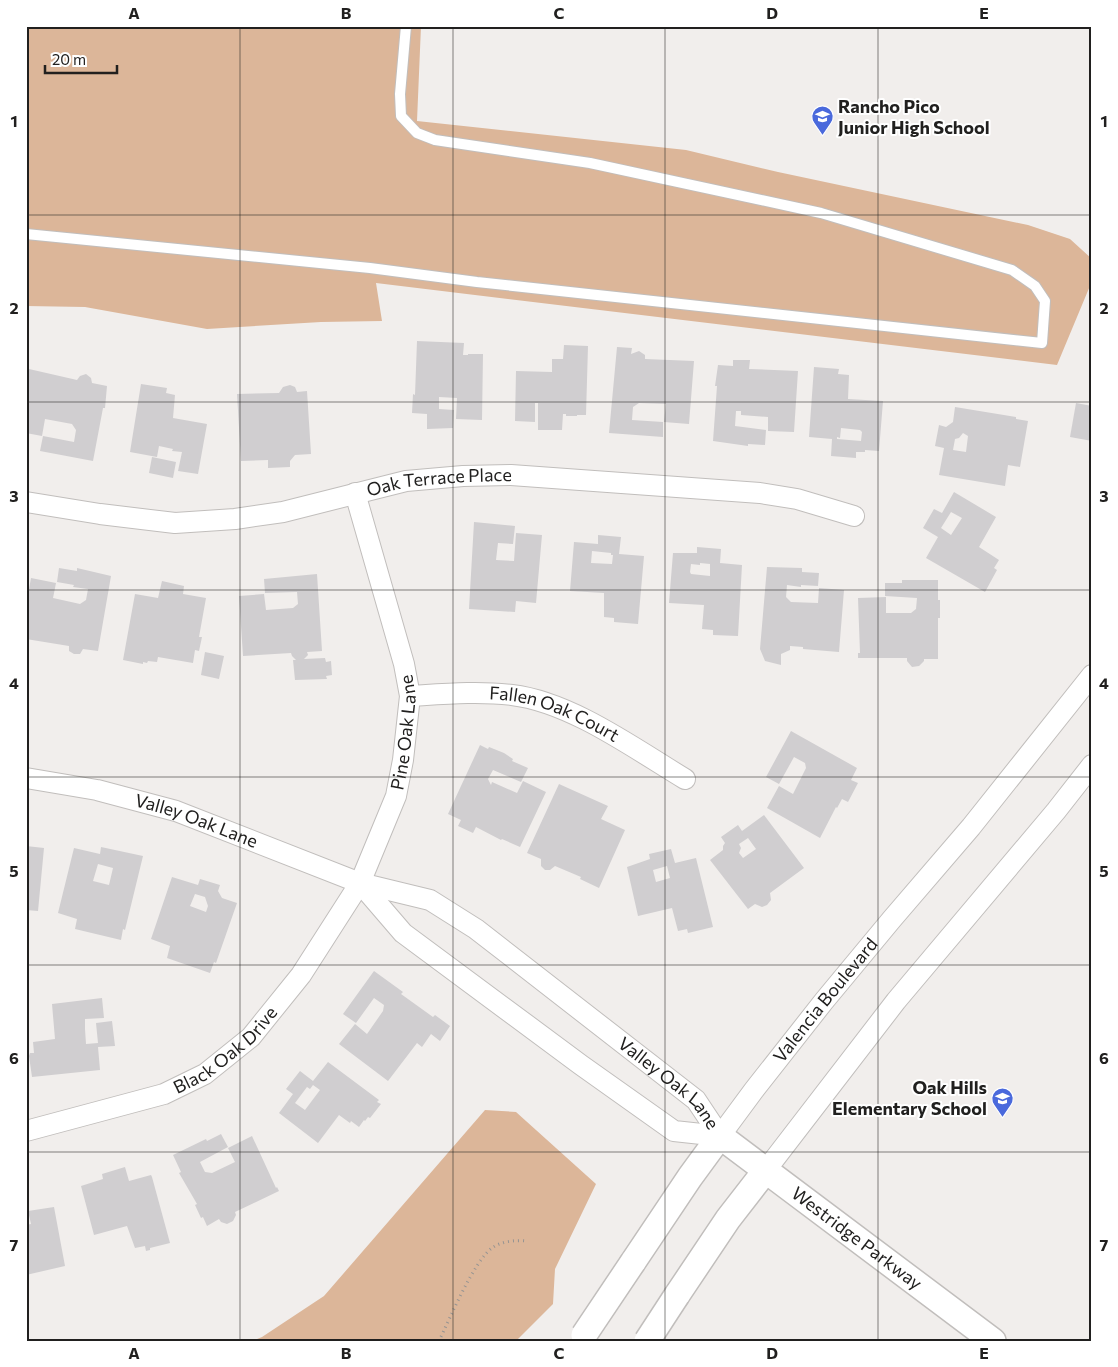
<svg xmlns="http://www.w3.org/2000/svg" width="1118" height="1367" font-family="Commissioner,sans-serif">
  <rect width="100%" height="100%" fill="#f1eeec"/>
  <g fill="#dcb699">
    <path d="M26 26H421L417 121 686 150 778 172 1028 225 1070 239 1092 259V281L1057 365 376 283 382 321 321 322 207 329 85 307 26 306Z"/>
    <path d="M485 1110 516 1112 596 1184 555 1269 553 1304 516 1341H252L262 1337 324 1296Z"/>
  </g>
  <g fill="#d0ced0" fill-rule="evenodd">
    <path d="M417 341 464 343 463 355H468V354H483L482 420 456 419 457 398 439 397V409L454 410 453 428 427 429V414L412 413 413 394 415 395Z"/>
    <path d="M564 345 588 346 586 415H577V416H566V414H563L562 430H538V403H535V422L515 421 516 371 552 372V359H563Z"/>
    <path d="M617 347 632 348 631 354 639 351 645 355V359L694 361 689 424 664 422 666 404 639 403 633 407 632 420 663 422V437L609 433Z"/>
    <path d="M733 360H750L749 369 798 371 794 432 768 431V417L741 415V411H736L735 426 766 430 765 445 748 444V446L713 441 717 386H715L718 365 733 366Z"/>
    <path d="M814 367 839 369 838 374 849 375 848 399 883 401 879 451 865 450V452H856V458L831 456 832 439 809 437ZM841 428 860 430 862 432 861 441 837 439V437L840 438Z"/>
    <path d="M29 369 77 380 80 376 86 374 91 378 92 383 107 386 105 408H103L93 461 40 451 43 436 74 442 76 430 72 424 45 419 42 436 26 433V384Z"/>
    <path d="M141 384 167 388 166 393 175 395 173 418 207 424 198 474 178 471 182 452 172 451 173 449 159 446 157 457 130 452Z"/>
    <path d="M290 385 295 387 297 392 307 391 311 454 295 455 290 461V467L268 468V460L241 461 237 394 279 393 283 387Z"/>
    <path d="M1076 403 1092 406V441L1070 437Z"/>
    <path d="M955 407 1016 417V419L1028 421 1020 467 1008 465 1005 486 939 475 944 448 935 446 939 425 946 427 953 422ZM963 433 968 436 966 452 953 450 955 439 959 438Z"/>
    <path d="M152 457 176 462 173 478 149 473Z"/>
    <path d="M954 492 996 517 979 547 999 560 994 568 997 570 985 592 926 558 938 537 923 528 934 509 942 513ZM951 512 962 518 951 535 941 528Z"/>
    <path d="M474 522 515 526 513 544 498 543 496 560 514 561 516 533 542 535 536 603 516 601 515 612 469 609Z"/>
    <path d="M598 535 621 537 619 554 644 556 638 624 614 622V618L604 617V593L570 591 574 542 598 544ZM592 551 611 553V555H613L612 564 591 563Z"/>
    <path d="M697 547 721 549 720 563 742 565 738 636 713 635V630L702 629 704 605 669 603 673 553H697ZM700 563 710 564V576L691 574 690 572 691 564 700 565Z"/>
    <path d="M767 567 802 568V572L819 573 818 586 801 585V587L787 585 786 597 791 602 818 603 819 588 844 590 839 652 803 649V647L790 646V650L781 654V665L765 661 760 649Z"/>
    <path d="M59 568 77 571V568L111 576 98 651 83 649 80 654H74L69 651V646L26 639V606L31 578 56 583 53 598 80 604 86 600 88 589 73 587 74 585 57 582Z"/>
    <path d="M317 574 322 651 307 652 308 655 304 659 325 658 326 662 331 661 332 675 326 676 327 679 295 680 293 660H296L292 656 291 653 243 656 239 596 264 594 266 610 293 608 298 604 297 592 265 593 264 579Z"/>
    <path d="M902 580H938V600H940V618H938V659H924V661L919 666 912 667 907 661V658H858V653H860L858 598 886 597V613H911L916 609 917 598 885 596V583H902Z"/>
    <path d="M162 581 184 586 183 594 206 598 199 637H202L199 651 195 650 193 663 158 657 157 662 148 661 147 663 143 662V664L123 660 135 594 158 598Z"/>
    <path d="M205 652 224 656 219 679 201 675Z"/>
    <path d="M791 731 857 768 851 780 858 783 848 802 842 799 837 808 836 807 820 838 767 808 779 786 793 794 806 768 805 763 794 757 779 784 766 777Z"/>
    <path d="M480 745 488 749 489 747 504 753 513 759 512 761 528 768 521 782 493 770 488 779 491 785 492 782 517 793 523 781 546 792 520 847 502 839 501 840 476 827 473 833 458 826 461 820 448 814Z"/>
    <path d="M559 784 608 806 601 819 625 830 599 888 580 879 581 877 555 866 550 870H545L541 866V859L527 853Z"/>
    <path d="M764 815 804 868 770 893 771 900 767 905 762 907 755 904 748 909 710 860 723 850V846L725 843 721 837 738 825 742 831ZM748 838 756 849 743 858 739 853 741 848 739 844Z"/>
    <path d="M26 846 44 848 38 911 26 910Z"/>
    <path d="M101 847 143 856 125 930 123 929 121 940 75 929 77 919 58 913 74 848 100 854ZM98 864 113 868 109 885 93 881Z"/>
    <path d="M671 849 675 863 696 858 713 927 688 933 687 929 678 931 672 908 638 916 627 867 650 859 649 854ZM667 866 670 878 656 882 653 870Z"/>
    <path d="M172 877 198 885 200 879 220 885 218 891 222 898 237 903 216 963 214 962 210 973 167 958 170 946 151 939ZM195 894 205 897 208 906 206 912 190 906Z"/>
    <path d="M374 971 403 992 401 994 433 1017 435 1015 450 1026 440 1041 431 1034 422 1047 417 1043 388 1081 339 1044 355 1024 367 1034 383 1011 384 1005 374 998 356 1023 343 1014Z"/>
    <path d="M102 998 104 1018 85 1019V1029L86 1044 98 1043 96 1023 112 1021 115 1046 98 1047 100 1070 32 1077 29 1056 30 1053H34L33 1042 55 1039 52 1004Z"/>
    <path d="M328 1062 379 1100 377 1102 381 1104 370 1118 368 1117 365 1121 364 1120 359 1127 351 1121 350 1123 339 1115 318 1143 279 1113 293 1094 286 1089 300 1071 313 1081ZM313 1085 320 1090 305 1110 295 1103 307 1087 310 1089Z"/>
    <path d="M221 1134 228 1147 200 1162 205 1172 212 1173 235 1162 228 1148 252 1136 276 1188 277 1187 279 1191 235 1212 236 1215 233 1221 227 1224 221 1222 219 1219 207 1226 203 1217 201 1218 195 1205 197 1204 179 1173 181 1172 173 1155 206 1139 207 1141Z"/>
    <path d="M125 1167 129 1181 151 1175 152 1177 170 1243 150 1248V1250L146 1251 145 1246 135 1248 127 1226 94 1235 81 1186 103 1179 102 1174Z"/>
    <path d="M54 1207 65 1266 26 1275V1225L31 1224 28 1211Z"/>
  </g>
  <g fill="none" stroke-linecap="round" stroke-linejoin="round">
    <defs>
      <path id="service" d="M26 234 370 268 477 282 1042 343 1045 301 1035 286 1012 270 821 213 590 163 435 140 417 133 401 116 400 94 406 26"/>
      <g id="minor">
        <path id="s1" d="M26 502 100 514 175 523 235 519 283 512 406 481 463 476 511 475 760 493 797 499 854 516"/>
        <path id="s2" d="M410 696C444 694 478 691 512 695 571 702 635 749 685 779"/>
        <path id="s3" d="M26 778 97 790 176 811 360 883 430 900 476 929 696 1100 720 1136"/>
        <path d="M360 883 403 933 581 1065 674 1131 720 1136"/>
        <path id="s4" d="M26 1131 164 1094 205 1074 251 1037 301 975 360 883 396 796 403 760 410 696 404 664 355 493"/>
        <path id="s5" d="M720 1136 754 1090 824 1001 892 919 971 827 1092 675"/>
        <path d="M766 1170 896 1001 1056 811 1092 765"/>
      </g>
      <g id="tertiary">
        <path id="s6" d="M633 1262 690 1177 720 1136 993 1341"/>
        <path d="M677 1295 728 1219 766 1170"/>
      </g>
    </defs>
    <use href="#service" stroke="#c1bebc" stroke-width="12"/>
    <use href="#minor" stroke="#c1bebc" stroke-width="22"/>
    <use href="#tertiary" stroke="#c1bebc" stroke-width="28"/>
    <path stroke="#969492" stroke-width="3" stroke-dasharray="1 4" stroke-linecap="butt" d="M439 1341C450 1318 474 1261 492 1248 501 1241 516 1240 526 1241"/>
    <use href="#service" stroke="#fff" stroke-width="10"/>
    <use href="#minor" stroke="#fff" stroke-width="20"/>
    <use href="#tertiary" stroke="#fff" stroke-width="25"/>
    <defs>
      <g id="tertiary-bridge">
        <path d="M584 1335 633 1262"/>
        <path d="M647 1341 677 1295"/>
      </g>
    </defs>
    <use href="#tertiary-bridge" stroke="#c1bebc" stroke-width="28" stroke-linecap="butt"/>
    <use href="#tertiary-bridge" stroke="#fff" stroke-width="25"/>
  </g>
  <path fill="none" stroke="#21201f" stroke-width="1" stroke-opacity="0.55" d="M240 26V1341M453 26V1341M665 26V1341M878 26V1341M26 215H1092M26 402H1092M26 590H1092M26 777H1092M26 965H1092M26 1152H1092"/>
  <defs>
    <symbol id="school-pin" viewBox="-11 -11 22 30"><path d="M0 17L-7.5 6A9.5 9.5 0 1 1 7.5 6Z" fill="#4a69dc" stroke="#fff"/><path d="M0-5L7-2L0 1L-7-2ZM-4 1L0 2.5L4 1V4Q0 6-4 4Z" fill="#fff"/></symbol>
  </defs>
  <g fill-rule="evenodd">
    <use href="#school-pin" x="810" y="104" width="25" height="34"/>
    <use href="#school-pin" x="990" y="1086" width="25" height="34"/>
  </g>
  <g text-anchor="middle" stroke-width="4" stroke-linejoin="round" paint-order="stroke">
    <g font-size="18" font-weight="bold" fill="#21201f" stroke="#fff" text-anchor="start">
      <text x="838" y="113">Rancho Pico<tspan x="838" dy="21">Junior High School</tspan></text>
      <text x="987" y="1094" text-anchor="end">Oak Hills<tspan x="987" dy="21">Elementary School</tspan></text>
    </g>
    <g font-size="18" fill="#21201f" stroke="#fff">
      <text dy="6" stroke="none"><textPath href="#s1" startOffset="419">Oak Terrace Place</textPath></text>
      <text dy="6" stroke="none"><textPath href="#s2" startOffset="148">Fallen Oak Court</textPath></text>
      <text dy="6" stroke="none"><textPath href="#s4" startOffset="595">Pine Oak Lane</textPath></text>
      <text dy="6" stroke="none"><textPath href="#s3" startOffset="176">Valley Oak Lane</textPath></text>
      <text dy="6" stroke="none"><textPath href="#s5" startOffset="172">Valencia Boulevard</textPath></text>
      <text dy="6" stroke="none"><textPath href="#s4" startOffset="219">Black Oak Drive</textPath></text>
      <text dy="6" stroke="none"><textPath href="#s3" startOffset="725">Valley Oak Lane</textPath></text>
      <text dy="6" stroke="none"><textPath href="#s6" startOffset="324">Westridge Parkway</textPath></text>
    </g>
  </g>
  <rect width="1118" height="1367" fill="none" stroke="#ffffff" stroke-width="55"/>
  <path d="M45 65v8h72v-8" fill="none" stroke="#21201f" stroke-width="2.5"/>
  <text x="52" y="65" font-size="15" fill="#21201f" stroke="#ffffff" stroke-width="4" paint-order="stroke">20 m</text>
  <rect x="28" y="28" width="1062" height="1312" fill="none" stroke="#21201f" stroke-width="2"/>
  <g font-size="16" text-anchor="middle" font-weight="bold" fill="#21201f">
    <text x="134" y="19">A</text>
    <text x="346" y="19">B</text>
    <text x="559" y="19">C</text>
    <text x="772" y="19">D</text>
    <text x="984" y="19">E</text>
    <text x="14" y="127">1</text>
    <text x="1104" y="127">1</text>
    <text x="14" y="314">2</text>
    <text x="1104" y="314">2</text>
    <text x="14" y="502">3</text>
    <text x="1104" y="502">3</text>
    <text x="14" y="689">4</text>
    <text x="1104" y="689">4</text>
    <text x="14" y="877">5</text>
    <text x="1104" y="877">5</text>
    <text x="14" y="1064">6</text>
    <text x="1104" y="1064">6</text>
    <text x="14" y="1251">7</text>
    <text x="1104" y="1251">7</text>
    <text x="134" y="1359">A</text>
    <text x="346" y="1359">B</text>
    <text x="559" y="1359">C</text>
    <text x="772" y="1359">D</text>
    <text x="984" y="1359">E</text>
  </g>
</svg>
